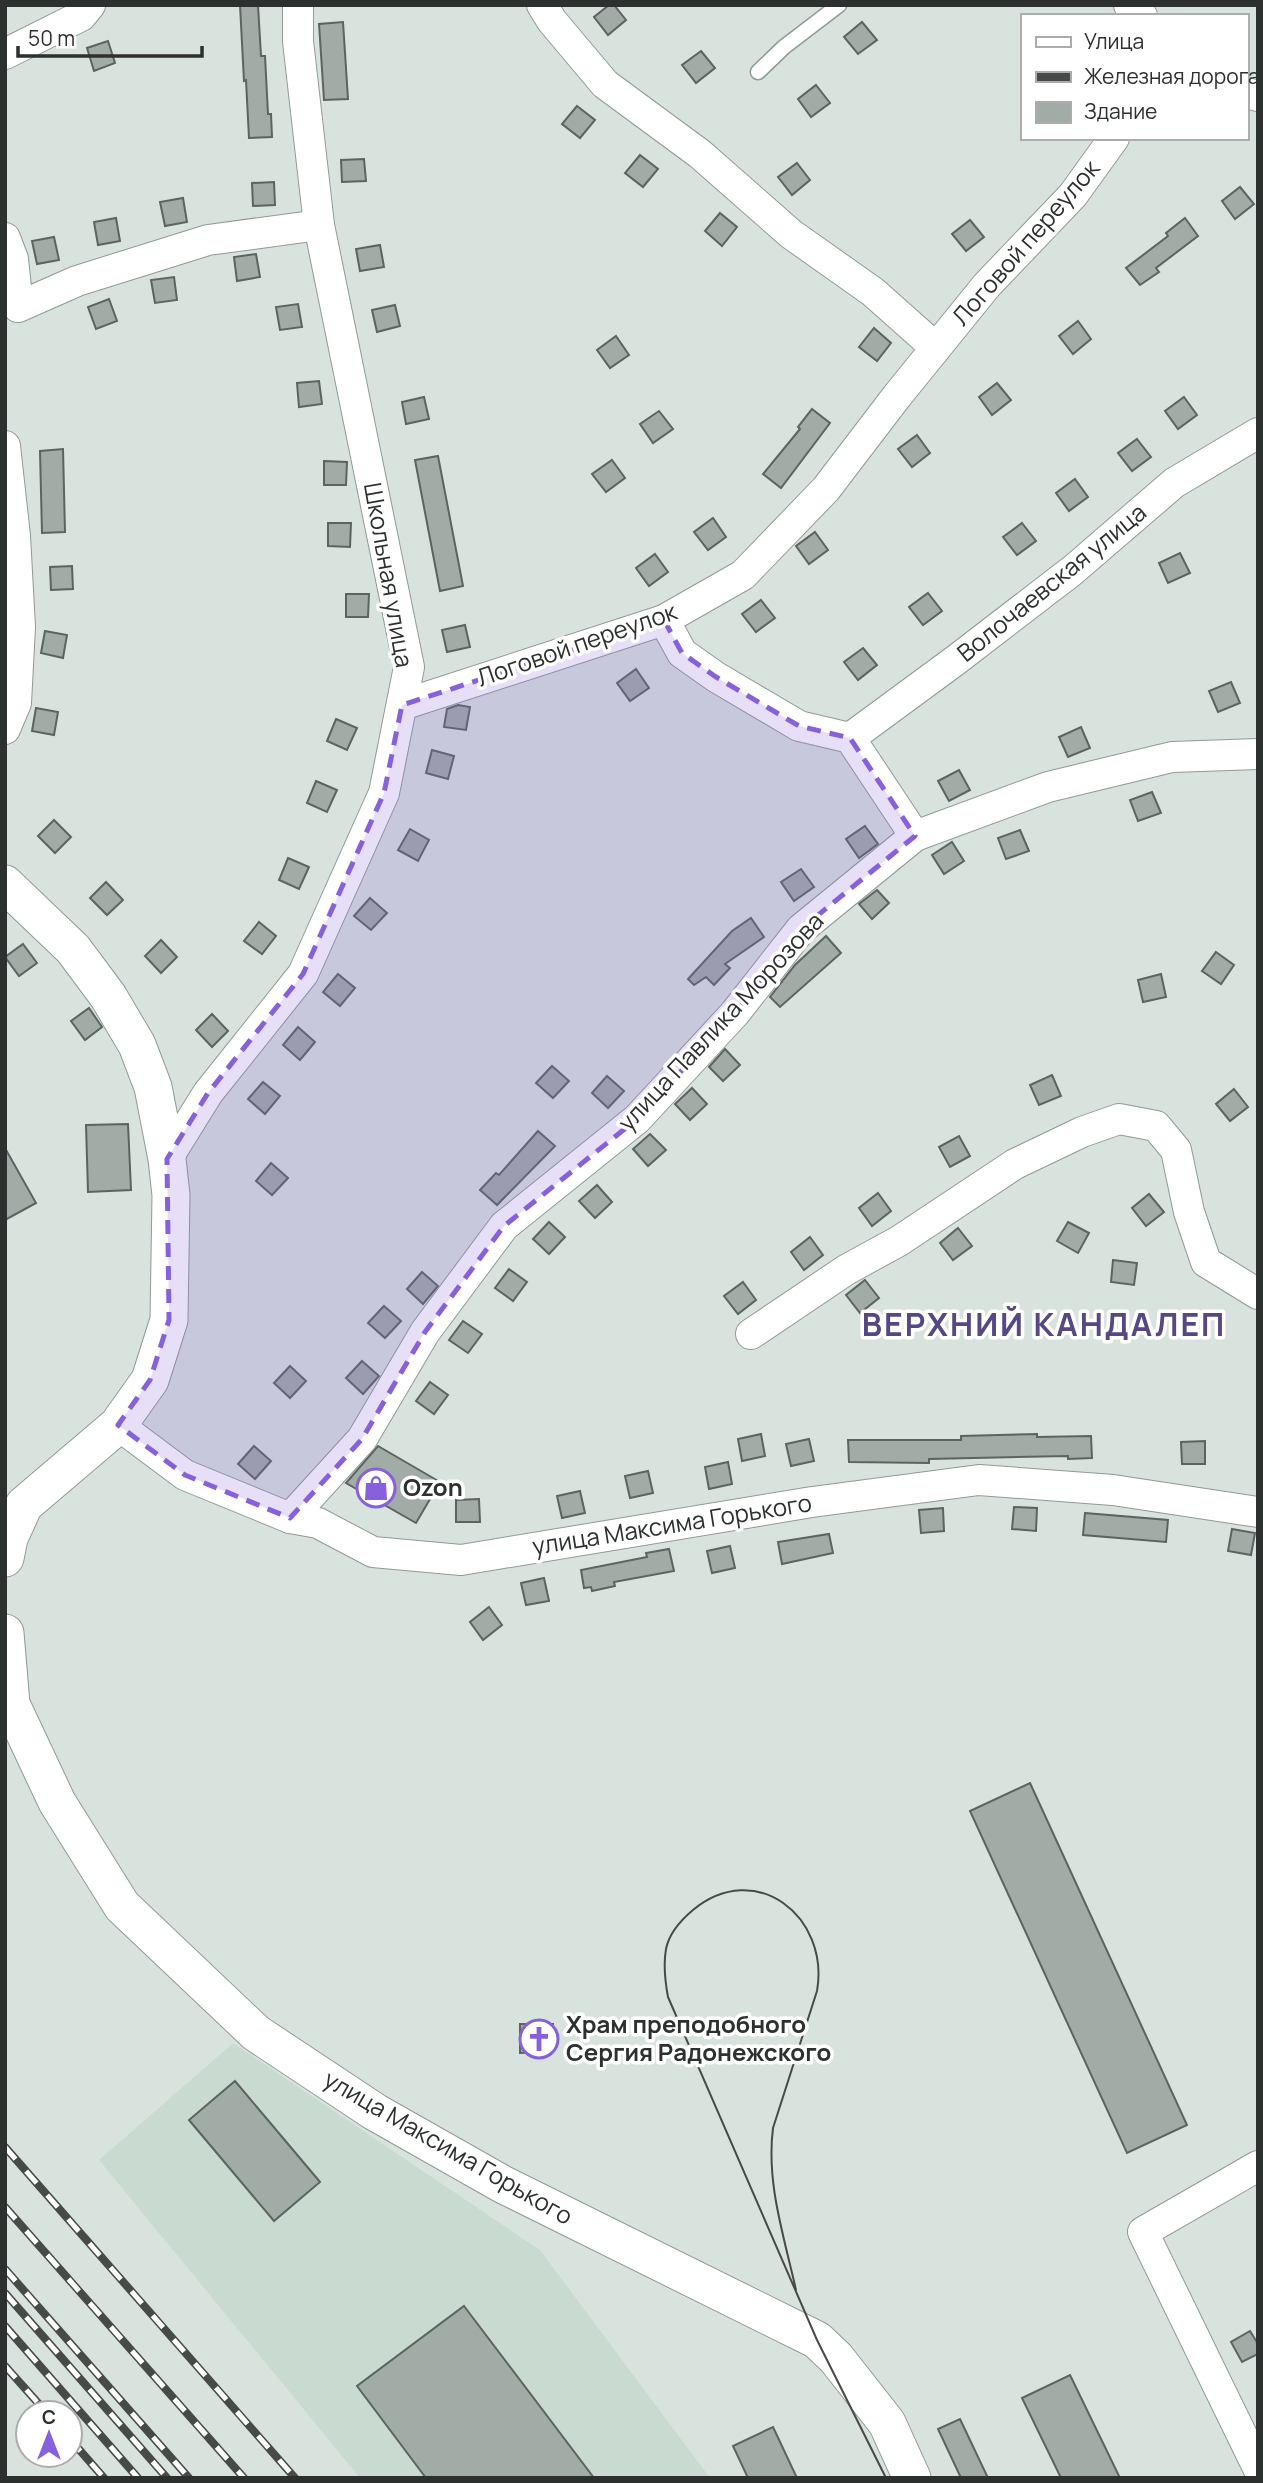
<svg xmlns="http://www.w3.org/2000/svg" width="1263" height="2483" font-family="Manrope,sans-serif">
  <rect width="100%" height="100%" fill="#d9e3de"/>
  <path fill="#c9dbd1" d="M233 2043 540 2250 710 2478H360L99 2160Z"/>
  <g fill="#a2aca7" stroke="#5b6460" stroke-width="2">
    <path d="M240 5H258L261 56H265L268 114H271L272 137 249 138 246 80 244 81Z"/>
    <path d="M609 5H614L626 20 608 35 594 17Z"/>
    <path d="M343 22 348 99 324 100 319 24Z"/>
    <path d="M862 22 877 40 858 54 844 37Z"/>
    <path d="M108 41 115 63 94 71 87 48Z"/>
    <path d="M701 51 715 68 696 83 682 65Z"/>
    <path d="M816 85 830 103 811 117 798 99Z"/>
    <path d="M577 106 595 120 580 138 562 124Z"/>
    <path d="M640 155 658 169 643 187 625 173Z"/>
    <path d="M364 159 366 181 342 182 341 160Z"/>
    <path d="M797 163 810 180 792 195 778 177Z"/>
    <path d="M274 182 275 205 253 206 252 183Z"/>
    <path d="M1240 187 1254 204 1235 219 1222 201Z"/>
    <path d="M183 198 187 222 165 226 160 202Z"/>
    <path d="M720 213 737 227 722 246 705 231Z"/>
    <path d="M116 218 120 241 98 245 94 222Z"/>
    <path d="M1185 218 1198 236 1156 268 1159 272 1140 285 1126 268 1168 236 1166 233Z"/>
    <path d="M970 220 984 237 966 251 952 234Z"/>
    <path d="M54 237 59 260 37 264 32 241Z"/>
    <path d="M380 245 384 267 360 271 356 249Z"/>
    <path d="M256 254 260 277 237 281 234 257Z"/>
    <path d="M174 277 177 300 155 303 151 280Z"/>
    <path d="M109 299 117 321 96 329 88 307Z"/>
    <path d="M298 304 302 327 280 330 276 307Z"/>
    <path d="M395 305 400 326 377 332 372 310Z"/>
    <path d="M1078 321 1091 339 1073 354 1059 336Z"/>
    <path d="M874 328 891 343 877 361 859 347Z"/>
    <path d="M616 336 629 355 610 368 597 350Z"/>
    <path d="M319 381 322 404 299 407 297 383Z"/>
    <path d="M997 383 1011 400 992 415 979 397Z"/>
    <path d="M424 397 429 419 406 424 402 402Z"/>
    <path d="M1184 397 1197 415 1178 429 1165 411Z"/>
    <path d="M812 409 830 423 781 488 763 474 800 429 798 427Z"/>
    <path d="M659 411 673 429 653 443 640 424Z"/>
    <path d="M917 435 930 453 912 467 898 449Z"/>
    <path d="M1137 439 1151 457 1132 471 1118 453Z"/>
    <path d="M63 449 65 532 42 533 40 451Z"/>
    <path d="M438 456 463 586 440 591 415 460Z"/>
    <path d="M612 460 625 478 606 492 592 474Z"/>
    <path d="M324 461 347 462 346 485H324Z"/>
    <path d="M1075 479 1088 497 1069 511 1056 493Z"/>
    <path d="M713 518 726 537 708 550 694 532Z"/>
    <path d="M328 523H351L350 547 328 546Z"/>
    <path d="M1022 523 1036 541 1017 555 1003 537Z"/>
    <path d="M815 532 828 550 809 564 796 546Z"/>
    <path d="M1180 553 1190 573 1168 583 1159 563Z"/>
    <path d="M655 554 668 572 649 586 636 568Z"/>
    <path d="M72 566 73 589 51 590 50 567Z"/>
    <path d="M928 593 942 611 923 625 909 607Z"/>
    <path d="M346 594H369L368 617H346Z"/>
    <path d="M761 600 775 618 756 632 742 614Z"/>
    <path d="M465 625 470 647 447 652 442 630Z"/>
    <path d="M45 631 67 635 63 658 41 653Z"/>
    <path d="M863 648 877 665 858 680 844 662Z"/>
    <path d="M636 669 649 688 630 701 617 683Z"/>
    <path d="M1231 682 1240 703 1218 712 1209 691Z"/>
    <path d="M458 705 470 707 466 730 444 727 447 709Z"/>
    <path d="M36 708 58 712 54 735 32 731Z"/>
    <path d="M336 719 357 728 347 750 327 741Z"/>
    <path d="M1081 727 1090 748 1068 757 1059 737Z"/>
    <path d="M432 750 454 756 448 779 426 773Z"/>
    <path d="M959 770 970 790 949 801 938 781Z"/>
    <path d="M316 781 337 790 327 812 307 803Z"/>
    <path d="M1152 792 1161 813 1138 821 1130 800Z"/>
    <path d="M54 820 71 837 55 853 38 836Z"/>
    <path d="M865 826 878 844 859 858 846 839Z"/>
    <path d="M410 829 429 840 418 861 398 850Z"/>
    <path d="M1020 830 1029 851 1006 859 998 838Z"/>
    <path d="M952 842 964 861 944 874 932 855Z"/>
    <path d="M288 858 309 867 299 889 279 880Z"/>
    <path d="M801 869 814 887 794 901 781 882Z"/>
    <path d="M106 882 123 900 107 915 90 898Z"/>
    <path d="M877 890 889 903 872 919 859 904Z"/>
    <path d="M370 898 387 913 371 930 354 916Z"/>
    <path d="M751 918 764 937 725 964 730 968 714 985 706 977 694 985 688 979 732 931Z"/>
    <path d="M259 922 276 936 262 954 244 941Z"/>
    <path d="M826 936 841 953 780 1007 770 997 795 965Z"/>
    <path d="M161 940 177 957 161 973 145 956Z"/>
    <path d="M23 944 37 963 19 976 5 957Z"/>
    <path d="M1216 952 1234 965 1221 984 1202 971Z"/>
    <path d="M338 974 355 988 340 1006 323 992Z"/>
    <path d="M1161 974 1166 997 1143 1002 1138 980Z"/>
    <path d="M89 1008 102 1027 85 1040 71 1021Z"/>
    <path d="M212 1014 228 1031 212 1047 196 1030Z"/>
    <path d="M298 1027 315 1042 300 1060 283 1045Z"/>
    <path d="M725 1049 740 1065 723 1081 709 1067Z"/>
    <path d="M552 1066 569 1081 553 1098 536 1083Z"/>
    <path d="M1052 1075 1061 1096 1039 1105 1030 1085Z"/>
    <path d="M607 1076 624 1091 608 1108 592 1093Z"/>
    <path d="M263 1082 280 1096 265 1114 248 1099Z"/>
    <path d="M692 1088 707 1104 690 1120 675 1104Z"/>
    <path d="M1234 1089 1248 1107 1230 1121 1216 1104Z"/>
    <path d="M128 1124 131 1190 88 1192 86 1125Z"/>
    <path d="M538 1131 555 1146 497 1205 480 1190 496 1173 499 1175Z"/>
    <path d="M650 1134 666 1150 648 1166 633 1149Z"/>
    <path d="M959 1136 970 1156 950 1167 939 1147Z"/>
    <path d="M5 1148 36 1203 5 1220Z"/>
    <path d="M271 1163 288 1178 272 1195 256 1181Z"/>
    <path d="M597 1185 612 1202 595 1218 579 1201Z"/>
    <path d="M878 1193 891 1211 872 1226 859 1208Z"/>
    <path d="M1149 1194 1164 1212 1146 1226 1132 1208Z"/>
    <path d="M549 1222 565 1237 549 1254 533 1239Z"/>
    <path d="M1068 1222 1089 1233 1078 1253 1057 1241Z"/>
    <path d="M958 1228 972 1246 953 1260 940 1243Z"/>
    <path d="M810 1237 823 1255 804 1270 791 1252Z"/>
    <path d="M1113 1260 1137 1263 1134 1285 1111 1282Z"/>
    <path d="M509 1269 527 1282 513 1301 495 1288Z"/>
    <path d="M422 1272 438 1286 423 1304 407 1289Z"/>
    <path d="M865 1280 879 1298 860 1313 846 1295Z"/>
    <path d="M743 1282 756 1300 738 1314 724 1296Z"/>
    <path d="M384 1306 401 1321 385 1338 368 1323Z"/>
    <path d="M463 1321 482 1334 468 1353 449 1340Z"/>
    <path d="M362 1361 379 1376 363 1394 346 1378Z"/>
    <path d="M290 1366 306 1381 290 1398 274 1383Z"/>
    <path d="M430 1382 448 1395 434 1414 416 1401Z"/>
    <path d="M761 1434 765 1456 742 1461 738 1439Z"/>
    <path d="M1037 1434V1437L1091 1436 1092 1458 1068 1459V1456L929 1459V1463L849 1462 848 1440H961V1436Z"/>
    <path d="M809 1439 814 1461 791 1466 786 1444Z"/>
    <path d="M1205 1441V1464H1182L1181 1442Z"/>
    <path d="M254 1446 271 1461 255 1479 238 1464Z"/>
    <path d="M378 1446 440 1482 416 1523 346 1483Z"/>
    <path d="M728 1462 732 1484 709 1489 705 1467Z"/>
    <path d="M648 1471 653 1493 630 1498 625 1476Z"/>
    <path d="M580 1491 585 1513 562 1518 557 1496Z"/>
    <path d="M479 1499 480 1522H456V1500Z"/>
    <path d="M1014 1507 1037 1508 1036 1531 1012 1529Z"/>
    <path d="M943 1508 944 1531 921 1533 919 1510Z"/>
    <path d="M1085 1513 1168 1520 1166 1542 1083 1535Z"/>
    <path d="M1232 1529 1255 1533 1251 1555 1228 1551Z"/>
    <path d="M829 1534 833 1553 782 1564 778 1542Z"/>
    <path d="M730 1546 735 1568 712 1573 707 1551Z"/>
    <path d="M669 1549 674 1571 614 1582 615 1586 592 1591 591 1587 584 1588 581 1570 647 1557 646 1553Z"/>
    <path d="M544 1578 549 1601 526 1605 521 1583Z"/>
    <path d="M489 1607 502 1625 483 1640 470 1622Z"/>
    <path d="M1030 1783 1187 2125 1127 2153 970 1811Z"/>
    <path d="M520 2024H553V2052L520 2053Z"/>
    <path d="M235 2081 320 2182 274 2221 189 2120Z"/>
    <path d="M464 2306 594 2478H426L357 2386Z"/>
    <path d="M1250 2331 1258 2344V2354L1242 2362 1231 2342Z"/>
    <path d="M1070 2375 1120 2478H1061L1022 2398Z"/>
    <path d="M960 2419 988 2478H961L938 2429Z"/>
    <path d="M773 2427 797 2478H748L733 2446Z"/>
  </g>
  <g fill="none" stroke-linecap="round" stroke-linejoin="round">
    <defs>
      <path id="service" d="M758 72 784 47 839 5"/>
      <g id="minor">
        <path d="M542 5 552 21 605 84 700 154 791 234 873 292 936 348"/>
        <path d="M1129 5 1142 16"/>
        <path d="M5 54 81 16 90 5"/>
        <path d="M1247 93 1258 96"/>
        <path d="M5 238 13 259 18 307 77 281 208 240 319 225"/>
        <path d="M5 446 15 536 20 627 16 703 5 729"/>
        <path d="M664 620 682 653 716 677 799 726 850 738 915 836"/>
        <path d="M402 705 664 620 743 575 826 489 897 396 987 285 1073 195 1114 138"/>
        <path d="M850 738 956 660 1073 570 1174 483 1258 433"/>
        <path d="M167 1159 208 1093 303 974 384 793 409 667 319 225 298 41V5"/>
        <path d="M751 1334 846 1270 899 1241 1015 1164 1082 1132 1119 1119 1156 1126 1176 1150 1189 1212 1206 1262 1258 1294"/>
        <path d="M118 1425 185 1475 290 1518 318 1523 373 1552 461 1560 812 1502 979 1480 1113 1490 1258 1512"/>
        <path d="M290 1518 362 1439 425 1332 504 1226 637 1119 735 1013 801 929 915 836 1048 787 1172 757 1258 754"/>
        <path d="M1258 2166 1143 2232 1258 2468"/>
      </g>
      <g id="tertiary">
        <path d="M5 884 73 949 108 996 137 1045 153 1087 167 1159 171 1195 169 1320 150 1380 118 1425 24 1505 9 1538 5 1558"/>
        <path d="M5 1633 11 1704 57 1802 122 1906 256 2033 375 2112 502 2184 817 2340 836 2358 887 2423 912 2478"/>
      </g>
    </defs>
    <use href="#service" stroke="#919a95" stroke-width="17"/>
    <use href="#minor" stroke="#919a95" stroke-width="32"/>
    <use href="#tertiary" stroke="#919a95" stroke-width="39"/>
    <use href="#service" stroke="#fff" stroke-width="14"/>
    <use href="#minor" stroke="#fff" stroke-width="30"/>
    <use href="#tertiary" stroke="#fff" stroke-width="37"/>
    <path stroke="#464b48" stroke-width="2" d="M796 2290C784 2236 766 2183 773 2128L817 1991C830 1917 756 1858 693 1910 681 1920 669 1934 666 1949 663 1966 665 1981 668 1997L817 2340 886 2478"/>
    <defs>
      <g id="rail">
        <path d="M5 2147 295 2478"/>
        <path d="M5 2207 244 2478"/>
        <path d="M5 2269 189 2478"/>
        <path d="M5 2293 167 2478"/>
        <path d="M5 2326 138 2478"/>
        <path d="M5 2366 47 2413"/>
        <path d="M70 2439 104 2478"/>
      </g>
    </defs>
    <use href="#rail" stroke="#464b48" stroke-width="8"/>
    <use href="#rail" stroke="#fff" stroke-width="5" stroke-dasharray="16" stroke-linecap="butt"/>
  </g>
  <path fill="#8661db" fill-opacity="0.2" stroke="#8661db" stroke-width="5" stroke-dasharray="14 9" stroke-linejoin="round" d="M664 620 682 653 716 677 799 726 850 738 915 836 801 929 735 1013 637 1119 504 1226 425 1332 362 1439 290 1518 185 1475 118 1425 150 1380 169 1320 167 1159 208 1093 303 974 384 793 402 705Z"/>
  <defs>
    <symbol id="shop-ring" viewBox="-11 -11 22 22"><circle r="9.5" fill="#fff" stroke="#8661db" stroke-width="1.5"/><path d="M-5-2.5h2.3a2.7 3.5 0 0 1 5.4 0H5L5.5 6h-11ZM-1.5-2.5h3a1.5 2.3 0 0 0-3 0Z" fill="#8661db"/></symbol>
    <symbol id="church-ring" viewBox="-11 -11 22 22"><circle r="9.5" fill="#fff" stroke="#8661db" stroke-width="1.5"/><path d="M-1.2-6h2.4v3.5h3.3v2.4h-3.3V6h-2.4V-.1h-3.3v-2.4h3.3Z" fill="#8661db"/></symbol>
  </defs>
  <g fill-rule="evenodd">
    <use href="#shop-ring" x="354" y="1466" width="44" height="44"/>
    <use href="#church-ring" x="517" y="2017" width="44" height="44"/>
  </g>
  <g text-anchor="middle" stroke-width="7" stroke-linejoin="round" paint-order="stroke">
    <g font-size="24" fill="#2c302e" stroke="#fff">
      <text transform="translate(1026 243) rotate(-49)" y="8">Логовой переулок</text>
      <text transform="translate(388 575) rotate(80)" y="8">Школьная улица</text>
      <text transform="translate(1052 583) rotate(-39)" y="8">Волочаевская улица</text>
      <text transform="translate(577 645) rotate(-19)" y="8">Логовой переулок</text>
      <text transform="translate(721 1022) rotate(-47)" y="8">улица Павлика Морозова</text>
      <text transform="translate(672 1525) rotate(-9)" y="8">улица Максима Горького</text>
      <text transform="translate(448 2148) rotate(30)" y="8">улица Максима Горького</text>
    </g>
    <g font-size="24" font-weight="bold" fill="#2c302e" stroke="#fff" text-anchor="start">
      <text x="403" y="1496">Ozon</text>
      <text x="566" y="2033">Храм преподобного<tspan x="566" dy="28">Сергия Радонежского</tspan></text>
    </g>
    <g font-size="32" font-weight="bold" letter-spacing="2" fill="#584785" stroke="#fff">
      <text x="1044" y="1336">ВЕРХНИЙ КАНДАЛЕП</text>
    </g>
  </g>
  <rect width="1263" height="2483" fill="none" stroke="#2c302e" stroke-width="14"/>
  <rect x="1021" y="14" width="228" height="126" fill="#ffffff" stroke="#abacab" stroke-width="2"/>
  <rect x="1036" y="37" width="35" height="10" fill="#ffffff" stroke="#abacab" stroke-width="2"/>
  <text x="1084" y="49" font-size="21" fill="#2c302e">Улица</text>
  <rect x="1036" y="72" width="35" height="10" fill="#464b48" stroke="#abacab" stroke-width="2"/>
  <text x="1084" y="84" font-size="21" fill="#2c302e">Железная дорога</text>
  <rect x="1036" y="102" width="35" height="21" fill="#a2aca7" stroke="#abacab" stroke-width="2"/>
  <text x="1084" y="119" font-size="21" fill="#2c302e">Здание</text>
  <g transform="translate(49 2434)"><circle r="33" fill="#ffffff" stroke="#abacab" stroke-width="2"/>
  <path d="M0-5L12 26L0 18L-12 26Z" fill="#8661db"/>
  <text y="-10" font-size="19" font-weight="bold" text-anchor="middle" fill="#2c302e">С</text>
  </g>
  <path d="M18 46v10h184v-10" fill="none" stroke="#2c302e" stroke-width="3.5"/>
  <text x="28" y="46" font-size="21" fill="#2c302e" stroke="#ffffff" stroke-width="5" paint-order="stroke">50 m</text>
</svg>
